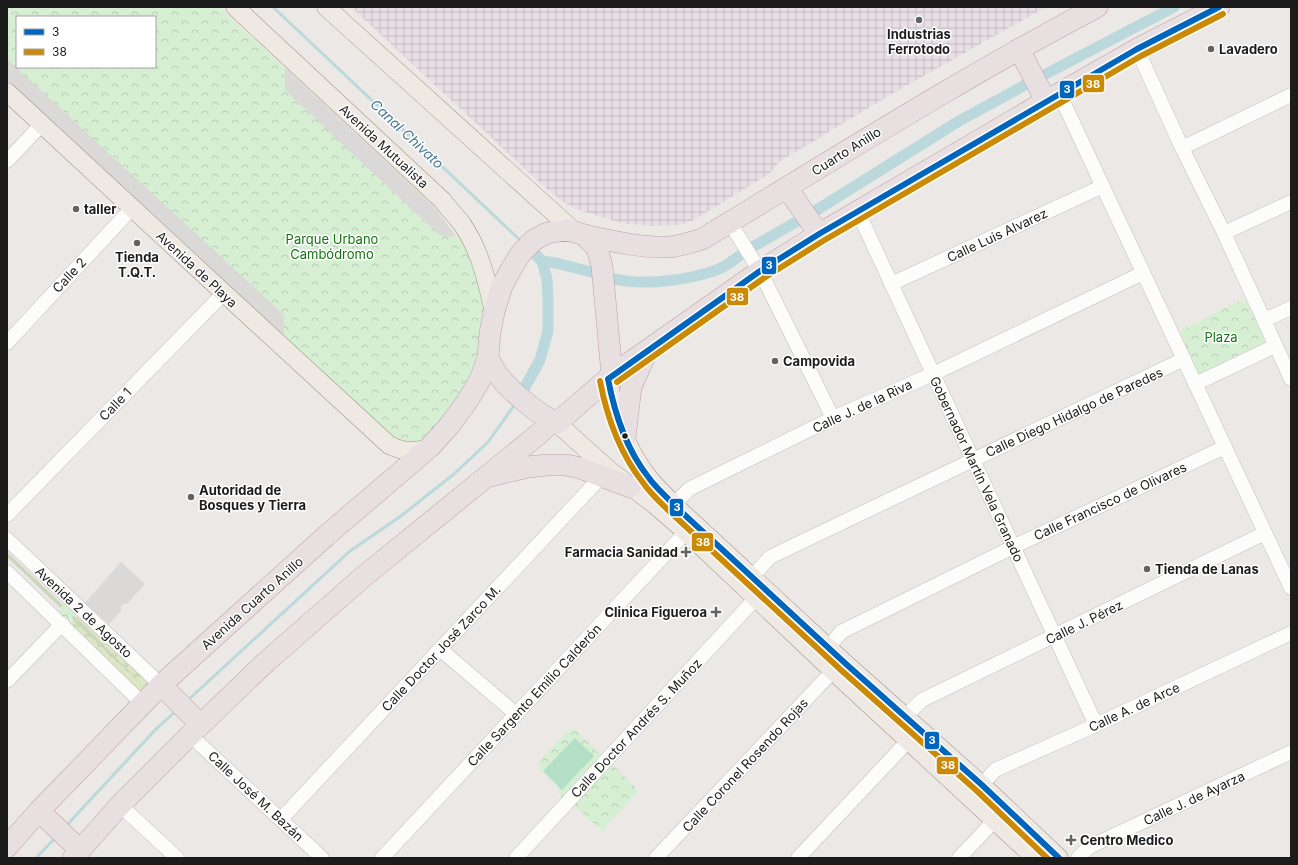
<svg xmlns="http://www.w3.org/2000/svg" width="1298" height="865" font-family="Inter,sans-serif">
  <defs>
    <pattern id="industrial-grid" width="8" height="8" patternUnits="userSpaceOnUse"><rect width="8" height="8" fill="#e8dee5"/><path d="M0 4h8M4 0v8" fill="none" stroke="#c6bec4"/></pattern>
    <pattern id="grass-tufts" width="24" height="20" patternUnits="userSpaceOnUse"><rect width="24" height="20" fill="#dbe6c5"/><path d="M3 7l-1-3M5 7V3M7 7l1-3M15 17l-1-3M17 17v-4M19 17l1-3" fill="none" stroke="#bbc5a9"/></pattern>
    <pattern id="forest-crowns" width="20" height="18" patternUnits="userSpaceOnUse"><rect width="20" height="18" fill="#c9d8bc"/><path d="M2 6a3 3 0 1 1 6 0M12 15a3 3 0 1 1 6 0" fill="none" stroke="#acb9a1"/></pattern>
    <pattern id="park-crowns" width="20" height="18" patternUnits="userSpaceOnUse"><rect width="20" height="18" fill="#d6efd2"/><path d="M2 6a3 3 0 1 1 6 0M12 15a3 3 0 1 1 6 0" fill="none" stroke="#b7ccb4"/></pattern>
  </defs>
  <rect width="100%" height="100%" fill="#ebe8e5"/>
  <path fill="url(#industrial-grid)" d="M351 7H1046L890 95 779 162 769 174 692 221 677 225 652 226 622 223 602 217 576 209 564 202 549 191Z"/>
  <path fill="url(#grass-tufts)" d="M79 614 153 683 142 695 69 625Z"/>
  <path fill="url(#forest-crowns)" d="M7 552 86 627 143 686 7 557Z"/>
  <g fill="url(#park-crowns)" fill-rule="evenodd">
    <path d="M7 7H219L413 187 434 207 471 254 479 283 484 315 480 350 472 377 431 439 417 445 394 439 281 336 7 81ZM17 17H155V67H17Z"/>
    <path d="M1241 300 1246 302 1264 337V343L1203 374 1199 375 1195 372 1179 336 1182 330Z"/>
    <path d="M65 602 77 612 68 622 57 613Z"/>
    <path d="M569 730H575L604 758 562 803 558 786 539 769V761Z"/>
    <path d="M611 763 637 789 636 794 602 831 573 805Z"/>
  </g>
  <path fill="#b3dfc7" d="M575 738 594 756 562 790 543 771Z"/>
  <g fill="#dbd9d8">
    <path d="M7 59 284 315V333L281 336 7 81Z"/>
    <path d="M285 68 434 207 455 235 453 237 439 235 285 90Z"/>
    <path d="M121 562 145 584 126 605 124 603 120 608 122 610 109 624 85 603Z"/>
  </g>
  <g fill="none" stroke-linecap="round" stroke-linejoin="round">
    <g stroke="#bbd9dc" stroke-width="3">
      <path d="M273 7 522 242"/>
      <path d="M533 252 542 261"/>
      <path d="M187 701 350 551 401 516 454 474 488 442 513 407"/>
      <path d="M66 826 157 728 177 710"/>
      <path d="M36 858 56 837"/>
    </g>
    <g stroke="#bbd9dc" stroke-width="11">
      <path d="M1042 76 1174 7"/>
      <path d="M812 213 959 121 1029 83"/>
      <path d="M754 246 798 221"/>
      <path d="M542 261 556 263 595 273"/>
      <path d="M615 279C645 286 691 280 719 269 728 265 736 258 743 253"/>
      <path d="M524 389 540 360 548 331V298L547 279 542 261 535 254"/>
    </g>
    <defs>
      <g id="minor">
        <path d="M1137 49 1182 148 1224 233 1291 379"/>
        <path d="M1059 93 1291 588"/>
        <path d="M1182 148 1291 95"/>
        <path d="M7 161 42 124"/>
        <path d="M858 212 1096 725"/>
        <path d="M730 223 760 271 833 418"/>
        <path d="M1224 233 1291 202"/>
        <path d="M891 284 1103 186"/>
        <path d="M1264 320 1291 308"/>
        <path d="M7 343 132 208"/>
        <path d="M1195 384 1275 346"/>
        <path d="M674 505 689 489 833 418 933 374 1143 273"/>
        <path d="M7 515 224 293"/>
        <path d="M7 539 161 685"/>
        <path d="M7 572 143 704"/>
        <path d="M752 577 770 557 1184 359"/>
        <path d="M828 648 841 632 1013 547 1225 447"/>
        <path d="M440 649 516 714"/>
        <path d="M7 681 62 624"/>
        <path d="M906 716 922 700 1265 533"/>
        <path d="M190 735 322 858"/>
        <path d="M982 785 995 770 1096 725 1291 633"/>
        <path d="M120 805 177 858"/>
        <path d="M281 819 601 477"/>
        <path d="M382 858 686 532"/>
        <path d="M516 858 756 598"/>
        <path d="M656 858 833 671"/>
        <path d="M798 858 908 741"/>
        <path d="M959 858 995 820"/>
        <path d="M1078 858 1089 847 1291 752"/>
      </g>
      <g id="major">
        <path d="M235 7 442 200C448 208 456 216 462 224 480 250 487 281 494 312"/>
        <path d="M326 7 575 232"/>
        <path d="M7 92 224 293 389 445C403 452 415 453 430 447"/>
        <path d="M608 379C614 414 626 449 649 478 656 487 666 496 674 505L846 664 982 785 1059 858"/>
        <path d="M557 423 609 470 655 505 686 532 833 671 1035 858"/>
      </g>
      <g id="highway">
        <path d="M1019 49 1046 101"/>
        <path d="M787 188 819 234"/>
        <path d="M584 235C612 241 641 248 669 247 680 246 692 242 702 239 833 160 962 78 1097 7"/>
        <path d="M488 357C491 363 494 370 499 376 511 392 539 415 557 423L612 375 760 271 819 234 1046 101 1137 49 1219 7"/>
        <path d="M625 437 631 387 647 351"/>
        <path d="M490 476 528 467 547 465H566L580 468 630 487"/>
        <path d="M161 685 200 724"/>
        <path d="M39 811 80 850"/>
        <path d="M7 847 39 811 161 685 327 535 430 447 449 426 468 400 480 380 488 357 490 333 494 312 502 286 510 271 521 253 534 240 547 233 566 230 575 232 584 235 597 248 602 266 612 375"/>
        <path d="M73 858 120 805 190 735 266 662 363 577 540 433 552 421"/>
      </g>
    </defs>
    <use href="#minor" stroke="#c2c0bf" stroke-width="15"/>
    <use href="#major" stroke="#9f9384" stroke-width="19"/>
    <use href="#highway" stroke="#be9eab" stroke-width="22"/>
    <use href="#minor" stroke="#fcfcfb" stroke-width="14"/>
    <use href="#major" stroke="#efe9e4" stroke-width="18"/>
    <use href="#highway" stroke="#e8dfe1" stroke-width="21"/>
    <defs>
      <path id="bus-1" d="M1059 858 982 785 846 664 674 505C666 496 656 488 649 478 626 449 615 415 608 379L760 271 819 234 1137 49 1219 7"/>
      <g id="bus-2">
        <path d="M600 381C607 418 620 454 644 484 651 494 660 502 669 511L841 670 977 791 1047 858"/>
        <path d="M617 382 764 278 823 241 1141 56 1223 14"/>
      </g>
    </defs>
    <use href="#bus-1" stroke="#fff" stroke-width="9"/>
    <use href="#bus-2" stroke="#fff" stroke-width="9"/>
    <use href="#bus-1" stroke="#0065bd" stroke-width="6"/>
    <use href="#bus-2" stroke="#cb8a06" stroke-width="6"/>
  </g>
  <g fill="#646362" stroke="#fff" stroke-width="1.5">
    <circle cx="919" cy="20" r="4"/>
    <circle cx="1211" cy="49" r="4"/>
    <circle cx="76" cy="209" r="4"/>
    <circle cx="137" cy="243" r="4"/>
    <circle cx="775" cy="361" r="4"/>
    <circle cx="191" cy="497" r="4"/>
    <path d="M684 546h4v4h4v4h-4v4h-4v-4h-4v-4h4z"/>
    <circle cx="1147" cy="569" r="4"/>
    <path d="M714 606h4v4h4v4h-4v4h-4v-4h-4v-4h4z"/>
    <path d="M1069 834h4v4h4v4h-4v4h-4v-4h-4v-4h4z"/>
  </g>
  <circle fill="#1c1c1c" stroke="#fff" stroke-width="1.5" cx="625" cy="436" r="3.5"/>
  <g text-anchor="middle" stroke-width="3" stroke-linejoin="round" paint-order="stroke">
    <g font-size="13" font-weight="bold" fill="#1c1c1c" stroke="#fff" text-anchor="start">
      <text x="919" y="39" text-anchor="middle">Industrias<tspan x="919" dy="15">Ferrotodo</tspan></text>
      <text x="1219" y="54">Lavadero</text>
      <text x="84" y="214">taller</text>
      <text x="137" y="262" text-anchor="middle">Tienda<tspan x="137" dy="15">T.Q.T.</tspan></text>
      <text x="783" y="366">Campovida</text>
      <text x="199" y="495">Autoridad de<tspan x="199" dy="15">Bosques y Tierra</tspan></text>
      <text x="678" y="557" text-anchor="end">Farmacia Sanidad</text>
      <text x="1155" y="574">Tienda de Lanas</text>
      <text x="707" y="617" text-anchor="end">Clinica Figueroa</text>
      <text x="1080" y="845">Centro Medico</text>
    </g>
    <g font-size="13" fill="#1c1c1c" stroke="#fff">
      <text transform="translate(384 146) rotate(43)" y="5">Avenida Mutualista</text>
      <text transform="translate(846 151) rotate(-32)" y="5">Cuarto Anillo</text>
      <text transform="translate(997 235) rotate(-25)" y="5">Calle Luis Alvarez</text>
      <text transform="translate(197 269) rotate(43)" y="5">Avenida de Playa</text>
      <text transform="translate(69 275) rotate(-47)" y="5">Calle 2</text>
      <text transform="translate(115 404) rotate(-46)" y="5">Calle 1</text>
      <text transform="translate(862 406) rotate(-25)" y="5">Calle J. de la Riva</text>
      <text transform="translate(1074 412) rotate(-25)" y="5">Calle Diego Hidalgo de Paredes</text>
      <text transform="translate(977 469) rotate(65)" y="5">Gobernador Martín Vela Granado</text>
      <text transform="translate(1110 501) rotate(-25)" y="5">Calle Francisco de Olivares</text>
      <text transform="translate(252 603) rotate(-42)" y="5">Avenida Cuarto Anillo</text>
      <text transform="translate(84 612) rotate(43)" y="5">Avenida 2 de Agosto</text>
      <text transform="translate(1084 622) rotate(-26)" y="5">Calle J. Pérez</text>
      <text transform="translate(441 648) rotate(-47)" y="5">Calle Doctor José Zarco M.</text>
      <text transform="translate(534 695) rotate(-47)" y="5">Calle Sargento Emilio Calderón</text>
      <text transform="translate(1134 707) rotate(-25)" y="5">Calle A. de Arce</text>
      <text transform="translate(636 728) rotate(-47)" y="5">Calle Doctor Andrés S. Muñoz</text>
      <text transform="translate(745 765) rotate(-47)" y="5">Calle Coronel Rosendo Rojas</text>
      <text transform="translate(256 796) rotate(43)" y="5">Calle José M. Bazán</text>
      <text transform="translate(1194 798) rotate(-25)" y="5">Calle J. de Ayarza</text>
    </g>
    <g font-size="13" fill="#167312" stroke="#fff">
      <text x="332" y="244">Parque Urbano<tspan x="332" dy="15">Cambódromo</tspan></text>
      <text x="1221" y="342">Plaza</text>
    </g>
    <g font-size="14" font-style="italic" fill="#4a7996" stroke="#fff">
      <text transform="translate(407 134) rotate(43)" y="5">Canal Chivato</text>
    </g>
  </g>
  <g stroke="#fff" stroke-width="1.5">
    <rect x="1082" y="74" width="23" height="19" rx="4" fill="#cb8a06"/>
    <rect x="1059" y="80" width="16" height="19" rx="4" fill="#0065bd"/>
    <rect x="761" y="256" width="16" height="19" rx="4" fill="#0065bd"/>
    <rect x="726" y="287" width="23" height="19" rx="4" fill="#cb8a06"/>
    <rect x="669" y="498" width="15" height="19" rx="4" fill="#0065bd"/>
    <rect x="691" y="532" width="23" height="20" rx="4" fill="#cb8a06"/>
    <rect x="924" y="731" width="16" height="19" rx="4" fill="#0065bd"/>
    <rect x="936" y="756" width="23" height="19" rx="4" fill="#cb8a06"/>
  </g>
  <g font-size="11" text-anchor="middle" font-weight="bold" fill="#fff">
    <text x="1093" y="88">38</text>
    <text x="1067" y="93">3</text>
    <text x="769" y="269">3</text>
    <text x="737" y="301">38</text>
    <text x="677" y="511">3</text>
    <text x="703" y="546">38</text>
    <text x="932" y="744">3</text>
    <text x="948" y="769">38</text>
  </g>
  <rect width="1298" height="865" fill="none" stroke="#1c1c1c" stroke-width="16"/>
  <rect x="16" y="16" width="140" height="52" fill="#ffffff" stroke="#a4a4a4"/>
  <rect x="24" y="29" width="20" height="6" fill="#0065bd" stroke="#a4a4a4"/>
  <text x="52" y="36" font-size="12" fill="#1c1c1c">3</text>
  <rect x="24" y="49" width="20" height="6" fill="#cb8a06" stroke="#a4a4a4"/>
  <text x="52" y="56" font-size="12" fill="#1c1c1c">38</text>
</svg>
